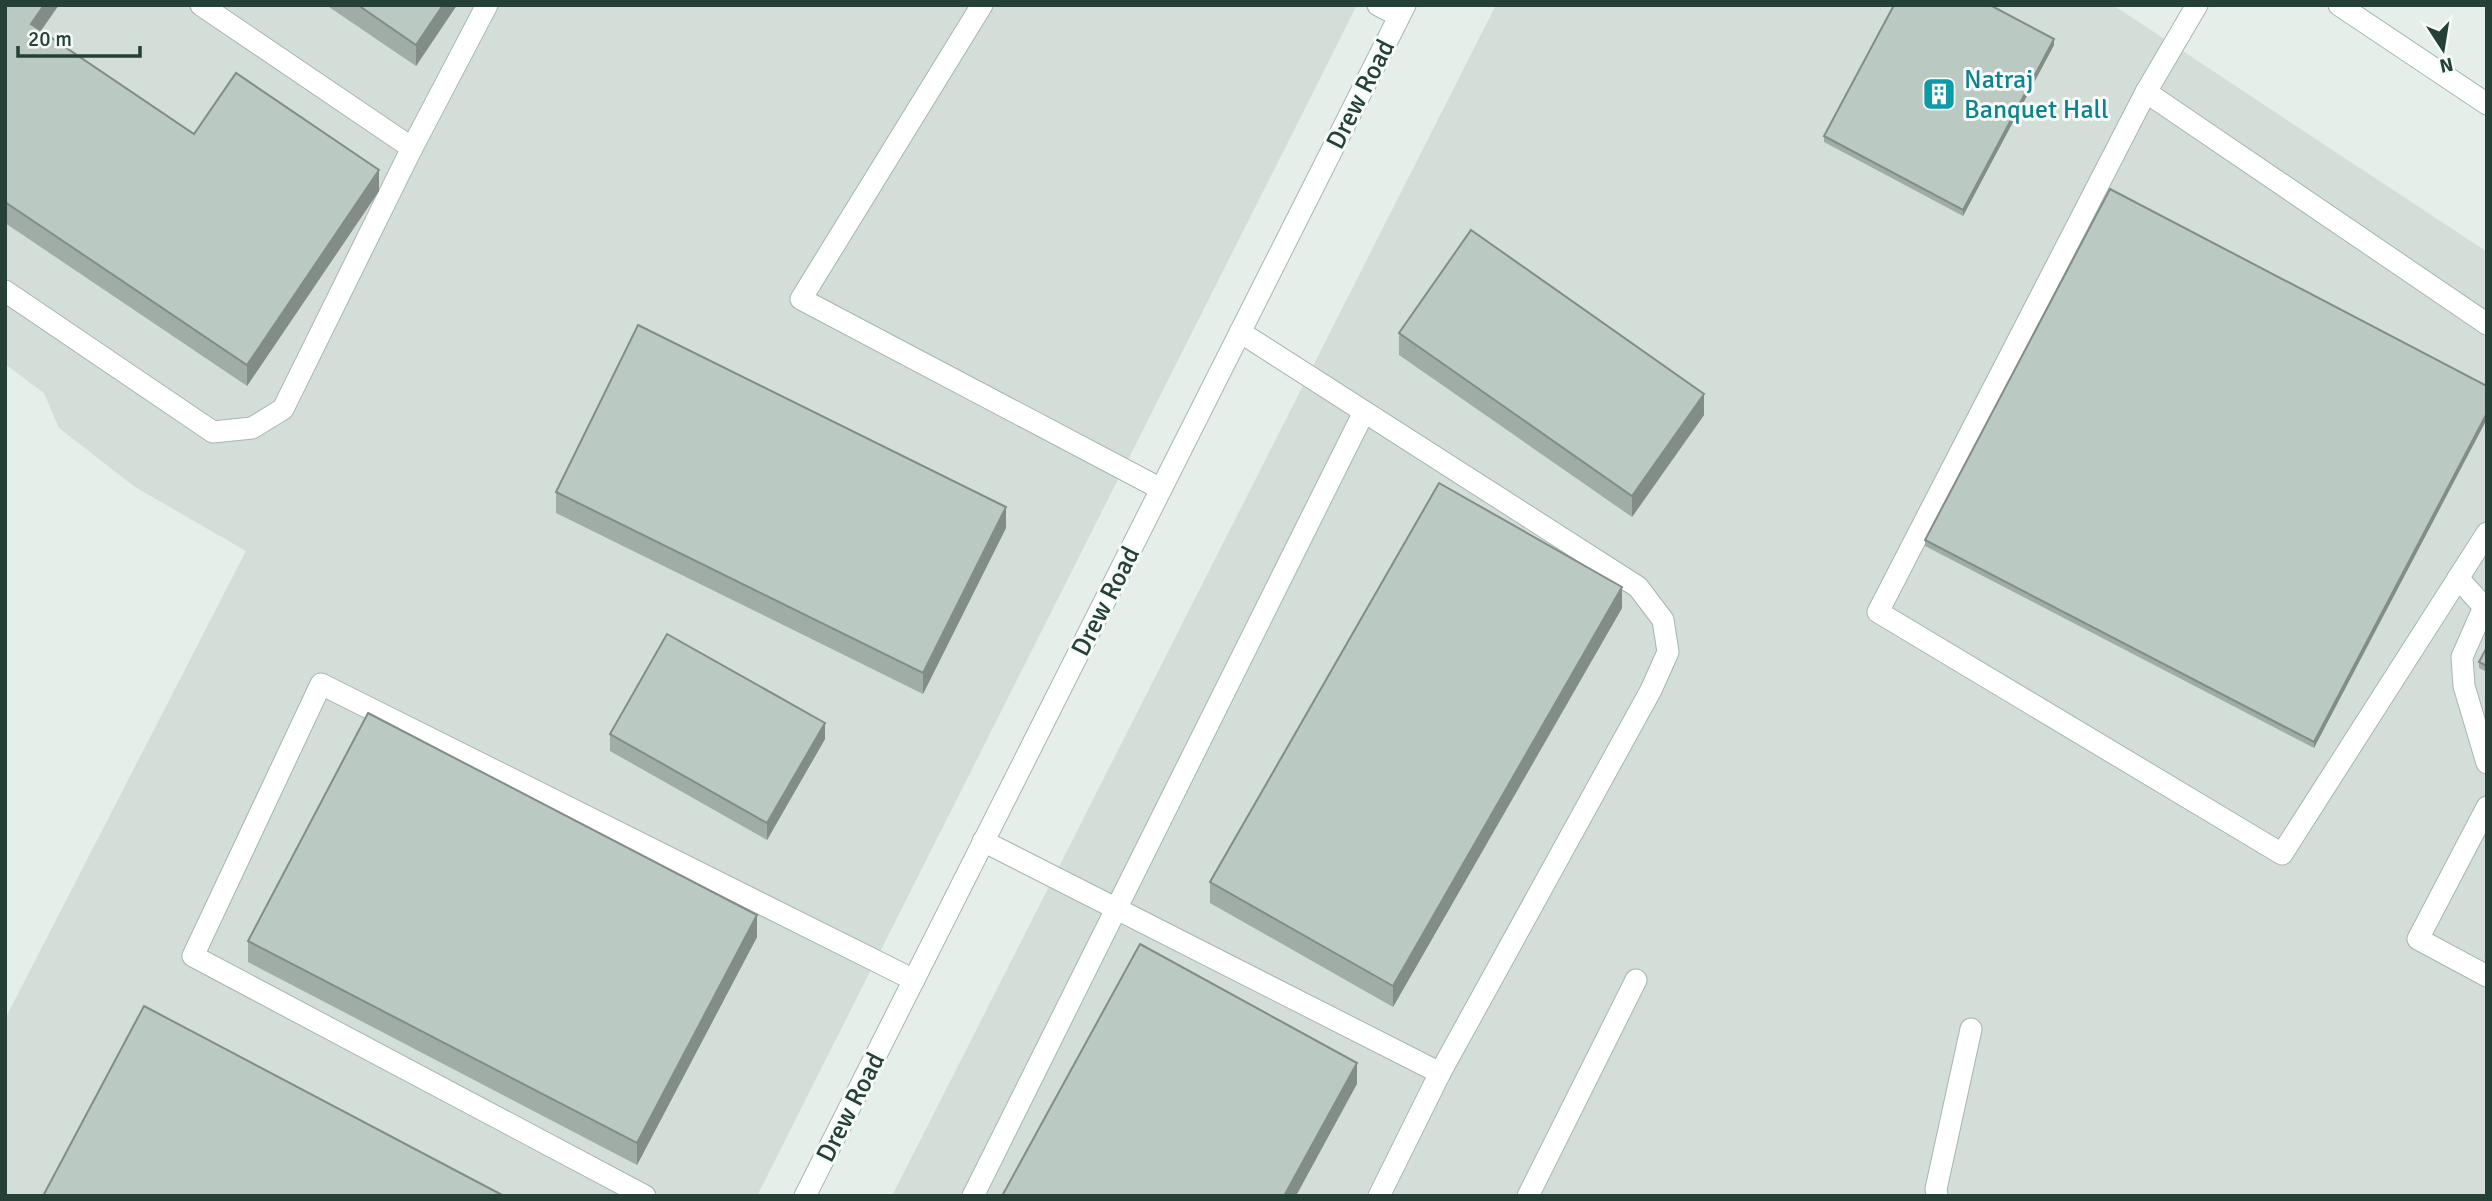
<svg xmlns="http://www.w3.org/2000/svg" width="2492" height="1201" font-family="Signika,sans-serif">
  <rect width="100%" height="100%" fill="#e5eee9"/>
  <g fill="#d3ded8">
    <path d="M5 5H1357L757 1196H5V1019L246 551 135 487 59 428 44 393 5 364Z"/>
    <path d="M1496 5H2113L2487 252V1196H892Z"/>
  </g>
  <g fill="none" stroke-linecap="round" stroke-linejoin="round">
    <defs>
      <g id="service">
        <path d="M201 5 412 148"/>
        <path d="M982 5 801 299 1161 489"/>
        <path d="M1378 5 1399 16"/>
        <path d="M2197 5 2146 92 1878 612 2282 854 2487 533"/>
        <path d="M2146 92 2487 324"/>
        <path d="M5 291 213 432 252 428 283 409 412 148 487 5"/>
        <path d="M1240 332 1638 587 1663 620 1668 652 1651 690 1440 1073 1379 1196"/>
        <path d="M2458 578 2484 607 2462 657 2464 686 2487 763"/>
        <path d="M2487 807 2418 939 2487 976"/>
        <path d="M983 841 1440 1073"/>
        <path d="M645 1196 193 956 321 684 914 980"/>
        <path d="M973 1196 1364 412"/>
        <path d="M1528 1196 1636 980"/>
        <path d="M1937 1196 1936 1189 1971 1029"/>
      </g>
      <path id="minor" d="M805 1196 1405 5"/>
      <path id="secondary" d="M2339 5 2487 104"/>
    </defs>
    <use href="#service" stroke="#a7b6b0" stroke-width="23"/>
    <use href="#minor" stroke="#a7b6b0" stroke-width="23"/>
    <use href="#secondary" stroke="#a3b9b1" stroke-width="23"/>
    <use href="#service" stroke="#fff" stroke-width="21"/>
    <use href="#minor" stroke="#fff" stroke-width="21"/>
    <use href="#secondary" stroke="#fff" stroke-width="21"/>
  </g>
  <g fill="#a0ada7">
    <path d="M5 5 194 134 379 191 247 386 5 223Z"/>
    <path d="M326 5H457L416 66Z"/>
    <path d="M2054 45 1963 216 1824 142V136Z"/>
    <path d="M1399 333 1704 415 1632 517 1399 355Z"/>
    <path d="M2487 386 2314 748 1925 546V540Z"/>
    <path d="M556 492 1006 528 923 694 556 513Z"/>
    <path d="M1622 608 1393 1007 1210 903V882Z"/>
    <path d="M2487 647V672L2479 668V662Z"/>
    <path d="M610 734 825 739 767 840 610 751Z"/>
    <path d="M757 937 637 1165 248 962V941Z"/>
  </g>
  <g fill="#828d88">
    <path d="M44 5H59L31 45V24Z"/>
    <path d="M443 5H457L416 66V45Z"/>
    <path d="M2054 39V45L1963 216V210Z"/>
    <path d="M379 170V191L247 386V365Z"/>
    <path d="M1704 394V415L1632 517V496Z"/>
    <path d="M2487 413V419L2314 748V742Z"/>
    <path d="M1006 507V528L923 694V673Z"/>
    <path d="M1622 587V608L1393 1007V986Z"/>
    <path d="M825 723V739L767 840V823Z"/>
    <path d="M757 915V937L637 1165V1143Z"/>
    <path d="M1357 1063V1084L1296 1196H1284Z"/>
  </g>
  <g fill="#bac9c2" stroke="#828d88" stroke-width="2">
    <path d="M5 5H44L31 24 194 134 236 73 379 170 247 365 5 202Z"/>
    <path d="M358 5H443L416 45Z"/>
    <path d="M1894 5H1990L2054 39 1963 210 1824 136Z"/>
    <path d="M2110 189 2487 386V413L2314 742 1925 540Z"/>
    <path d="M1471 230 1704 394 1632 496 1399 333Z"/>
    <path d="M638 325 1006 507 923 673 556 492Z"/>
    <path d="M1439 483 1622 587 1393 986 1210 882Z"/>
    <path d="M667 634 825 723 767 823 610 734Z"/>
    <path d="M2487 647V666L2479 662Z"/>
    <path d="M368 713 757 915 637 1143 248 941Z"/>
    <path d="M1140 944 1357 1063 1284 1196H1002Z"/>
    <path d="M144 1006 504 1196H43Z"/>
  </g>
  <defs>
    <symbol id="building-square" viewBox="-11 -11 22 22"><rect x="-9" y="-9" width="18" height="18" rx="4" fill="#0f9aa8" stroke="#f6faf8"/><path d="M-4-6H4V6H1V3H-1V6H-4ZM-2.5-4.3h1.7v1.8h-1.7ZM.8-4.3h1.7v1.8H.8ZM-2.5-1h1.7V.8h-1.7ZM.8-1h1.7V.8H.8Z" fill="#fff"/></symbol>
  </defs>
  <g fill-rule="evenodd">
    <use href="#building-square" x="1920" y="75" width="38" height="38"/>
  </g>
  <g text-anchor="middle" stroke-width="6" stroke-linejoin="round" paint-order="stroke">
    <g font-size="26" fill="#0d838f" stroke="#f6faf8" text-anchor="start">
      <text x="1964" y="88">Natraj<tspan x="1964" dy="30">Banquet Hall</tspan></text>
    </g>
    <g font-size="26" fill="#244037" stroke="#f6faf8">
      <text transform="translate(1360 94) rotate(-63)" y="9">Drew Road</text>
      <text transform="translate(1105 601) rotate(-63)" y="9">Drew Road</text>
      <text transform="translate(850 1107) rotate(-63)" y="9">Drew Road</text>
    </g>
  </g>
  <rect width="2492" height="1201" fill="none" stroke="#244037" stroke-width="14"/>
  <g transform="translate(2443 49) rotate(168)" stroke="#f6faf8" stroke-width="5" paint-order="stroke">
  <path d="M0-5L12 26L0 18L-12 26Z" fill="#244037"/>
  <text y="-10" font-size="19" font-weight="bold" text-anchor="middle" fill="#244037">N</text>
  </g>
  <path d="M18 46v10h122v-10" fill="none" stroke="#244037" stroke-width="3.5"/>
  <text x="28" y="46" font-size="21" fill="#244037" stroke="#f6faf8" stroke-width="5" paint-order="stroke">20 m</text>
</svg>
